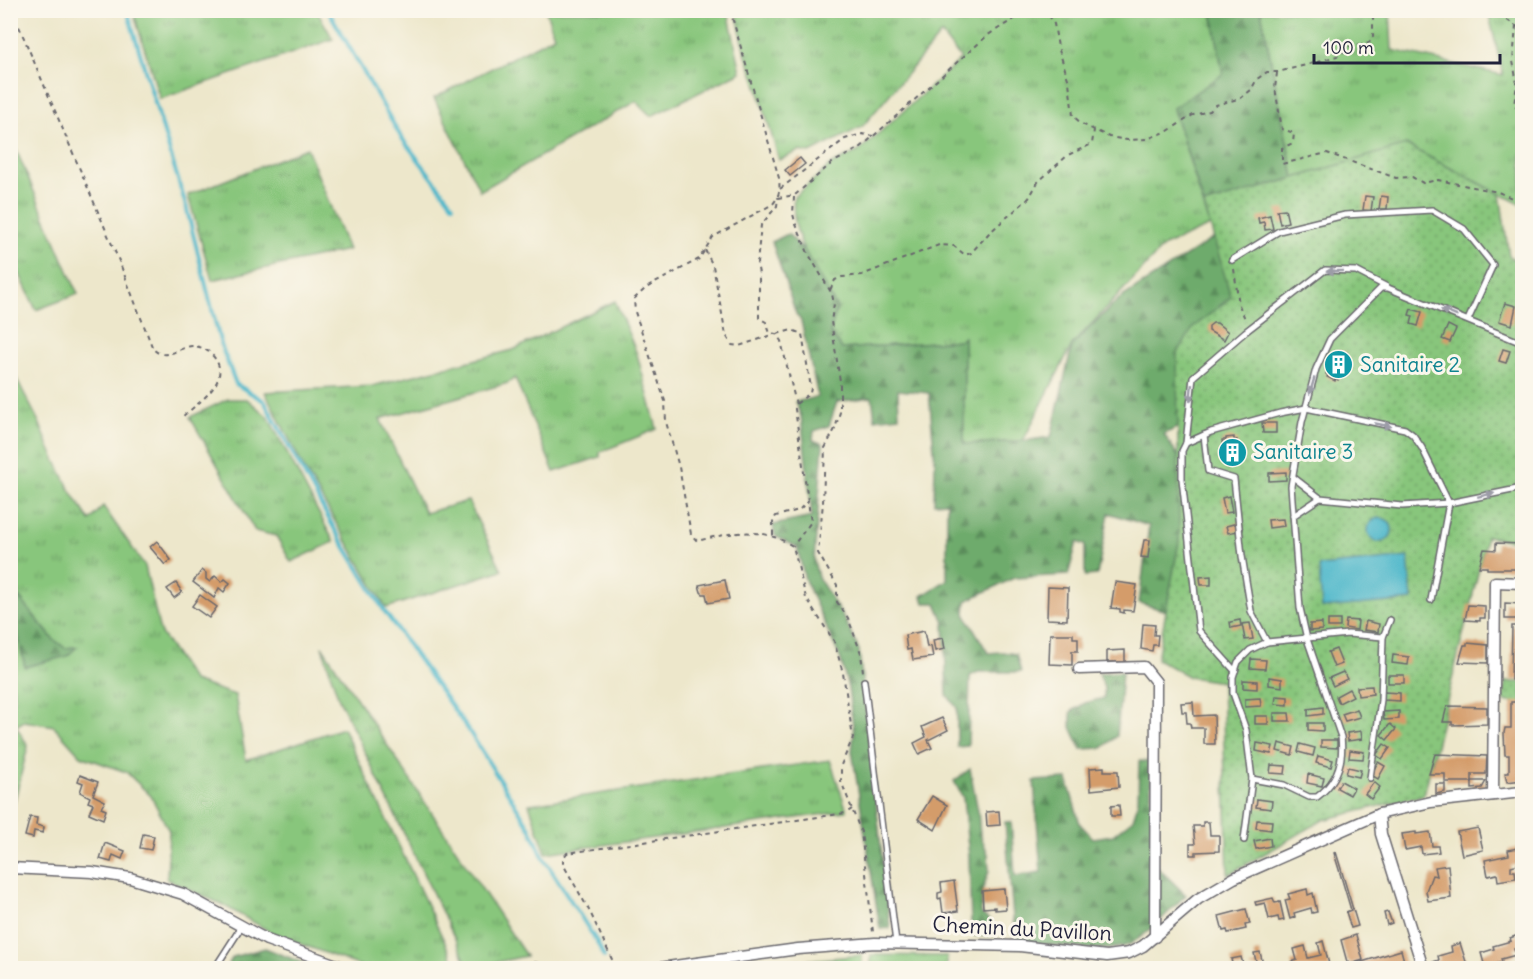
<svg xmlns="http://www.w3.org/2000/svg" width="1533" height="979" font-family="Delius,sans-serif">
  <defs>
    <pattern id="grass-tufts" width="24" height="20" patternUnits="userSpaceOnUse" patternTransform="scale(1.5)"><rect width="24" height="20" fill="#88c67c"/><path d="M3 7l-1-3M5 7V3M7 7l1-3M15 17l-1-3M17 17v-4M19 17l1-3" fill="none" stroke="#6fa067"/></pattern>
    <pattern id="forest-firs" width="22" height="20" patternUnits="userSpaceOnUse" patternTransform="scale(1.5)"><rect width="22" height="20" fill="#6eab6c"/><path d="M5 1l3.5 6h-7zM16 11l3.5 6h-7z" fill="#5a8b5a"/></pattern>
    <pattern id="park-dots" width="8" height="8" patternUnits="userSpaceOnUse" patternTransform="scale(1.5)"><rect width="8" height="8" fill="#88c67c"/><path d="M2 2h.1M6 6h.1" fill="none" stroke="#6fa067" stroke-width="1.8" stroke-linecap="round"/></pattern>
  </defs>
  <rect width="100%" height="100%" fill="#fbf7ec"/>
  <filter id="ink" filterUnits="userSpaceOnUse"><feTurbulence type="fractalNoise" baseFrequency=".0167" numOctaves="2"/><feDisplacementMap in="SourceGraphic" scale="12" xChannelSelector="R" yChannelSelector="G"/><feConvolveMatrix kernelMatrix="1 2 1 2 8 2 1 2 1" color-interpolation-filters="sRGB"/></filter>
  <filter id="wash" filterUnits="userSpaceOnUse"><feTurbulence type="fractalNoise" baseFrequency=".008" numOctaves="4" result="noise"/><feDisplacementMap in="SourceGraphic" scale="24" xChannelSelector="R" yChannelSelector="G"/><feGaussianBlur stdDeviation="1.35" result="paint"/><feColorMatrix in="noise" values="0 0 0 0 0 0 0 0 0 0 0 0 0 0 0 0 0 1.4 0 .05"/><feComposite in="paint" operator="in"/></filter>
  <g filter="url(#wash)">
    <rect width="100%" height="100%" fill="#ede7cb"/>
    <g fill="url(#grass-tufts)" stroke="#55745c" stroke-width="1.5">
      <path d="M133 11H317L333 39 160 99Z"/>
      <path d="M546 11H728L741 72 651 116 636 101 480 191 434 98 554 36Z"/>
      <path d="M736 11H1212L1223 74 1173 108 1210 226 1164 246 1072 345 1023 441 963 444 960 340 842 349 830 332 837 308C818 275 789 237 794 197L832 164 859 151 961 59 941 34 862 127 810 153 799 151 779 160 755 79 746 56Z"/>
      <path d="M1261 11H1390L1392 50 1503 75 1488 11H1516L1522 15V205L1406 145 1294 178Z"/>
      <path d="M11 138 78 294 36 310 11 255Z"/>
      <path d="M307 148 348 250 212 280 188 195Z"/>
      <path d="M615 301 637 354 657 429 600 452V457L554 472 515 378 508 383 380 419 425 513 468 501 502 570 386 608 305 470 265 392 372 386 513 350Z"/>
      <path d="M11 368 39 422 50 449 69 488 90 521 103 506 145 566 160 632 193 681 235 695 246 760 343 728 457 968H366L276 935 223 905 167 879 169 831 151 796 126 772 81 756 54 726 24 721 16 726 28 746 11 815 10 702 15 699 13 687 11 685V624L18 635 25 667 76 647 65 648 53 639 11 587Z"/>
      <path d="M228 399H247L268 417 334 542 291 562 276 536 255 531 190 417Z"/>
      <path d="M322 646 526 956 469 968 338 697Z"/>
      <path d="M830 760 847 811 546 853 529 804Z"/>
      <path d="M862 955V968H726Z"/>
      <path d="M871 955 947 956V968H871Z"/>
    </g>
    <g fill="url(#forest-firs)" stroke="#486654" stroke-width="1.5">
      <path d="M1212 11H1261L1294 178 1204 205 1173 108 1223 74Z"/>
      <path d="M788 234 804 250 837 308 830 332 842 349 960 340 964 337V444L1023 441 1051 437 1072 345 1119 299 1214 238 1231 297 1193 328 1185 424 1164 434 1179 458V542L1166 611 1139 603 1149 526 1109 513 1097 575 1085 576V545L1077 542 1068 575 1014 578 966 601 965 614 988 653 1002 652 1016 654 1021 672H978L970 676 968 746 957 747V708L947 695 944 622 936 603H924L922 596 947 580V502L934 503 935 462 929 393 898 390 899 416 875 419 872 397 837 402 829 426 814 431 813 440 823 444 814 561 818 577 845 620 859 650 890 928 880 929 852 751 854 733 848 688 841 660 805 580 797 547 775 536 773 525 812 517 801 416 795 402 818 397 801 321 796 314 772 242Z"/>
      <path d="M10 587 53 639 65 648 77 647 67 656 25 667 18 635 11 624Z"/>
      <path d="M1122 672 1117 736 1102 748 1081 749 1071 727V712L1085 703 1104 698V688L1099 673Z"/>
      <path d="M1139 761 1151 762V861L1186 895C1169 911 1151 932 1130 944 1106 956 1043 943 1015 940L1005 822H1011L1015 876 1041 872 1034 781 1067 779 1080 824 1093 838 1113 835 1133 819 1138 803Z"/>
      <path d="M970 769 978 811 980 834 988 854 989 871 982 891 981 913 996 927V936H974L971 926 969 856 963 798 954 781Z"/>
      <path d="M265 948 316 968H226L233 957Z"/>
    </g>
    <g fill="url(#park-dots)" stroke="#55745c" stroke-width="1.5">
      <path d="M1406 145 1500 194 1509 256 1522 264V543L1487 536 1424 795 1323 820 1228 875 1222 682 1189 677 1157 659 1179 542 1177 354 1193 328 1231 297 1204 205Z"/>
      <path d="M1505 682H1522V704L1504 701Z"/>
    </g>
    <g fill="#4db7ca" stroke="#386c82" stroke-width="1.5">
      <circle cx="1380" cy="530" r="12"/>
      <path d="M1408 557 1412 600 1322 608 1319 566Z"/>
    </g>
    <g fill="none" stroke-linecap="round" stroke-linejoin="round">
      <g stroke="#4db7ca" stroke-width="4">
        <path d="M127 10 186 206 221 345 236 384 264 401 335 530 385 612 469 731 530 828 543 857 597 942 604 957"/>
        <path d="M328 10 401 137 453 205"/>
      </g>
    </g>
    <g id="blocks">
      <g fill="#d49c6a">
        <path d="M800 158 805 164 790 176 785 170Z"/>
        <path d="M1365 196 1373 197 1371 211 1363 210Z"/>
        <path d="M1381 196 1388 197 1387 209H1379Z"/>
        <path d="M1285 209 1288 222 1280 224 1277 210Z"/>
        <path d="M1270 215 1273 229 1265 230 1264 222 1259 223 1258 218Z"/>
        <path d="M1505 303 1516 306 1512 325 1499 321Z"/>
        <path d="M1411 309 1422 312 1418 326 1411 324 1413 316 1409 315Z"/>
        <path d="M1213 323H1217L1228 332 1224 340 1209 331V326Z"/>
        <path d="M1448 325 1456 329 1450 342 1442 339Z"/>
        <path d="M1503 349 1510 351 1506 363 1499 361Z"/>
        <path d="M1339 350 1347 353 1346 357 1348 358 1338 380 1336 378 1335 381 1327 377 1328 375 1326 374 1335 352 1338 353Z"/>
        <path d="M1262 423H1276V433H1263Z"/>
        <path d="M1234 437V440H1237L1238 464H1235V467H1228V465H1224L1222 440H1226V438Z"/>
        <path d="M1286 472V480L1269 481V473Z"/>
        <path d="M1229 496 1232 512 1225 513 1222 498Z"/>
        <path d="M1283 519 1284 526 1269 528 1268 520Z"/>
        <path d="M1241 522 1243 530 1228 533 1226 526Z"/>
        <path d="M1144 540H1150L1148 558 1141 557Z"/>
        <path d="M157 541 171 560 165 565 150 547Z"/>
        <path d="M1496 543 1522 544V569H1487V567H1479L1484 549 1496 550Z"/>
        <path d="M202 570 206 573V579L210 582 215 576 222 582 225 579 230 583 224 592 219 588 214 598 193 582Z"/>
        <path d="M1211 576V585H1201L1200 577Z"/>
        <path d="M725 580 729 599 708 603 706 594H703L701 592 699 585Z"/>
        <path d="M1115 582 1137 585 1133 611 1124 610V613L1120 612V609L1111 608Z"/>
        <path d="M176 583 182 592 174 598 167 589Z"/>
        <path d="M1048 587 1068 588 1067 620 1047 619Z"/>
        <path d="M200 595 217 607 209 618 192 606Z"/>
        <path d="M1505 603 1522 604V616H1518V619H1505Z"/>
        <path d="M1468 605 1485 606V618H1480V621L1465 620Z"/>
        <path d="M1240 620 1241 626 1231 628 1230 622Z"/>
        <rect x="1328" y="620" width="12" height="7"/>
        <path d="M1346 620 1358 621 1357 630 1345 628Z"/>
        <path d="M1366 621 1379 624 1378 632 1364 630Z"/>
        <path d="M1250 623 1253 639 1245 640 1242 624Z"/>
        <path d="M1322 623V630L1310 631V624Z"/>
        <path d="M1143 624 1155 625 1154 635H1158L1157 645H1153L1152 651 1141 649Z"/>
        <path d="M1512 626H1522V680H1511Z"/>
        <path d="M924 631 927 647 931 646 933 657 913 660 911 649 907 650 905 635Z"/>
        <path d="M1050 634H1073V638H1078V651H1072V665L1049 664Z"/>
        <path d="M943 638 945 649 935 651 933 640Z"/>
        <path d="M1467 643 1488 645V663L1459 662 1464 645H1467Z"/>
        <path d="M1336 649 1342 664 1334 667 1328 652Z"/>
        <path d="M1125 650V662H1107V651Z"/>
        <path d="M1393 655 1409 657 1408 665 1392 663Z"/>
        <path d="M1251 659 1266 660 1265 669 1250 668Z"/>
        <path d="M1343 672 1347 679 1333 686 1329 678Z"/>
        <rect x="1388" y="675" width="16" height="8"/>
        <path d="M1269 677 1282 679V687L1269 685Z"/>
        <path d="M1243 680 1257 681V689L1243 688Z"/>
        <path d="M1372 686 1373 694 1358 696 1357 687Z"/>
        <path d="M1349 689 1353 696 1339 703 1336 696Z"/>
        <path d="M1384 692 1400 693V701L1384 700Z"/>
        <path d="M1276 696 1288 697V705L1275 704Z"/>
        <path d="M1260 698 1261 706 1245 707V699Z"/>
        <path d="M1193 702 1194 716 1214 715 1215 744H1204V728H1191L1190 723H1187L1186 712H1182L1181 703Z"/>
        <path d="M1511 702H1522V780L1507 782 1505 773H1509V755H1505L1504 733 1505 728H1511Z"/>
        <path d="M1447 706 1487 707V724L1452 725V722H1443Z"/>
        <path d="M1323 707V714L1308 716V709Z"/>
        <path d="M1357 709 1360 717 1345 721 1342 714Z"/>
        <path d="M1399 711V719L1384 720 1383 712Z"/>
        <path d="M1274 713H1289L1290 721H1274Z"/>
        <rect x="1255" y="716" width="13" height="8"/>
        <path d="M942 718 948 730 928 740 932 748 919 754 914 743 926 737 922 727Z"/>
        <path d="M1308 723H1323V731L1308 730Z"/>
        <path d="M1390 724 1396 729 1387 740 1381 735Z"/>
        <path d="M1361 731 1362 739 1348 741 1347 733Z"/>
        <path d="M1321 740H1337V748L1321 747Z"/>
        <path d="M1257 743 1273 746 1271 754 1256 751Z"/>
        <path d="M1279 743 1294 747 1292 755 1277 751Z"/>
        <path d="M1300 744 1315 748 1313 756 1298 752Z"/>
        <path d="M1384 744 1390 748 1382 759 1376 755Z"/>
        <path d="M1350 750 1364 752 1363 759 1349 758Z"/>
        <path d="M1435 754 1487 756 1486 774H1472V782H1445V774H1429Z"/>
        <path d="M1318 756 1333 760 1331 767 1316 763Z"/>
        <path d="M1378 762 1385 766 1378 779 1371 775Z"/>
        <path d="M1271 765 1286 766 1285 774 1270 773Z"/>
        <path d="M1104 767V771H1118L1119 787 1091 790 1090 768Z"/>
        <path d="M1348 767 1361 770 1359 777 1346 774Z"/>
        <path d="M1308 774 1324 778 1322 786 1307 783Z"/>
        <path d="M80 775 98 782 93 795 105 801 101 808 106 810 103 819 89 813 93 804 88 802 90 797 80 792 83 783 78 781Z"/>
        <path d="M1341 781 1354 788 1350 795 1337 788Z"/>
        <path d="M1472 781H1486L1482 788 1472 789Z"/>
        <path d="M1374 782 1380 787 1371 799 1365 794Z"/>
        <path d="M1436 784H1445V792L1436 794Z"/>
        <path d="M932 796 947 805 935 830 918 819Z"/>
        <path d="M1257 799 1272 801 1271 809 1256 807Z"/>
        <path d="M1119 805 1120 816H1111V806Z"/>
        <path d="M999 811 1000 825 987 826 986 812Z"/>
        <path d="M30 817 37 818 36 825 44 827 43 833 34 831 33 838 25 836Z"/>
        <path d="M1257 820 1272 821 1271 830 1256 828Z"/>
        <path d="M1203 822H1209L1210 835H1219V851L1196 852V855H1190V844H1195L1193 826H1203Z"/>
        <path d="M1478 828 1483 850 1462 855 1457 832Z"/>
        <path d="M1416 832V834L1430 832 1432 846H1438L1439 852 1422 854 1421 847 1405 850 1402 834Z"/>
        <path d="M143 834 154 836 151 850 140 848Z"/>
        <path d="M1270 838 1271 846 1256 849 1254 841Z"/>
        <path d="M105 843 125 851 122 859 113 855 111 862 100 859Z"/>
        <path d="M1522 847V863L1511 866V871H1515L1516 878 1498 881 1497 874 1488 876 1485 860 1509 855 1508 850Z"/>
        <path d="M1336 852 1358 926 1351 928 1346 912 1351 910 1334 853Z"/>
        <path d="M1448 865 1451 898 1428 901 1426 891 1432 875 1437 876 1435 867Z"/>
        <path d="M954 881 958 911 943 913 941 898 938 899V893L942 892 941 883Z"/>
        <path d="M1004 889 1006 909 995 910V907L983 908 982 891Z"/>
        <path d="M1307 889 1308 895 1313 893 1317 912 1312 913 1311 908 1294 913 1295 917 1290 919 1285 900 1290 899 1288 894Z"/>
        <path d="M1273 898 1275 903 1280 902 1284 920 1279 921 1278 917 1269 919 1265 903 1256 905 1255 902Z"/>
        <path d="M1246 909 1250 924 1245 925 1246 929 1228 933 1227 930 1223 931 1219 916Z"/>
        <path d="M1388 912 1392 923 1387 925 1384 913Z"/>
        <path d="M1356 935 1363 960 1350 964 1349 961 1347 962 1341 940Z"/>
        <path d="M1518 935 1521 947 1514 949 1516 955 1501 959 1502 961 1499 963 1485 967 1481 953 1494 949 1493 946 1511 941 1510 938Z"/>
        <path d="M1323 941 1330 968H1293L1291 962 1297 960 1294 949 1305 946 1308 958 1321 955 1318 943Z"/>
        <path d="M1460 943 1468 968H1455L1454 965 1434 968 1433 962 1439 960 1438 956 1452 952 1451 946Z"/>
        <path d="M1401 950 1406 968H1353L1352 965Z"/>
        <path d="M1260 952 1264 968H1248L1257 965 1254 953Z"/>
        <path d="M1241 957 1244 968H1233L1231 959Z"/>
      </g>
    </g>
  </g>
  <g filter="url(#ink)">
    <use href="#blocks" fill-opacity="0" stroke="#69676d" stroke-width="1.5"/>
    <g fill="none" stroke-linecap="round" stroke-linejoin="round">
      <defs>
        <g id="lane">
          <path d="M1232 260 1279 231 1345 215 1432 210 1464 229 1493 265 1468 320"/>
          <path d="M1204 435 1208 471 1234 479 1242 556 1251 611 1267 642"/>
          <path d="M1186 443 1193 377 1245 332 1325 270 1356 271 1387 287"/>
          <path d="M1293 477 1320 498 1402 506 1449 503 1522 488"/>
          <path d="M1293 516 1320 498"/>
          <path d="M1235 671 1199 631 1182 479V451L1186 443 1211 432 1280 413 1306 408 1405 429 1413 435 1422 448 1449 503 1431 600"/>
          <path d="M864 681 896 943"/>
          <path d="M1370 778 1381 700 1383 637 1390 620"/>
          <path d="M1252 779 1284 785 1309 797H1317C1337 782 1344 761 1341 737L1307 639 1300 608 1291 486 1302 422 1316 369 1330 339 1381 288H1388L1522 343"/>
          <path d="M1244 840 1252 779 1246 730 1233 693V677L1238 662 1250 650 1267 642 1348 634 1383 637"/>
          <path d="M215 968 242 926"/>
        </g>
        <g id="street">
          <path d="M1079 669 1144 667 1156 682 1155 937"/>
          <path d="M1493 795 1495 582 1522 583"/>
          <path d="M1379 814 1381 834 1423 968"/>
          <path d="M10 868 92 872 130 878 183 894 267 940 345 968"/>
          <path d="M534 968H536"/>
          <path d="M660 968 798 949 875 943 1020 946 1107 956 1129 953 1143 946 1198 899 1234 878 1379 814 1431 802 1522 792"/>
        </g>
      </defs>
      <use href="#lane" stroke="#69676d" stroke-width="8"/>
      <use href="#street" stroke="#69676d" stroke-width="13"/>
      <g stroke="#69676d" stroke-width="2" stroke-dasharray="4.5 4.5" stroke-linecap="butt">
        <path d="M12 10 119 261 153 349C166 362 178 347 192 346 201 346 208 350 213 356 234 380 198 403 182 417"/>
        <path d="M730 10 779 178C780 189 780 195 773 204L713 237 699 259 646 288 634 299 635 312 665 401 666 422 679 467 691 534 697 541C733 532 761 526 793 546L806 598 834 641 843 673 853 738 841 765V781L861 832 873 932"/>
        <path d="M1492 10 1516 26 1522 28"/>
        <path d="M1049 15 1054 24 1058 47 1069 82 1073 116 1082 124 1109 137 1127 140 1147 139 1168 131 1193 115 1210 111 1216 105 1241 98 1251 90 1257 79 1267 72H1278L1314 63 1340 55 1350 46 1369 43 1373 37V10"/>
        <path d="M1516 26 1513 61 1517 84 1514 105 1522 114"/>
        <path d="M1277 73 1275 88 1282 129 1294 133 1293 143 1282 148V164L1327 153 1396 178 1412 177 1423 183 1438 180 1498 192 1521 202 1522 200"/>
        <path d="M780 189 845 139 862 134 873 136"/>
        <path d="M794 197 793 214 795 222 808 253 832 294 834 304 831 321 840 381V412L835 429 825 448 823 503 818 553 837 585V602L848 618 861 653 863 672"/>
        <path d="M705 250 713 266 726 335 732 345 739 346 772 335"/>
        <path d="M1234 269 1239 305 1246 321"/>
        <path d="M830 290 835 280 842 277 862 275 939 245 954 246 965 255 971 253 989 233 1029 198 1038 182 1068 155 1092 144 1094 130"/>
        <path d="M777 334 792 330 802 334 811 388 810 393 796 404 795 409 811 522 793 546"/>
        <path d="M796 404 781 341 776 334 770 333 766 322 759 318V274L757 263 761 225 777 206 778 198 795 195 832 163 860 148 988 35 1014 19 1032 12 1039 11 1048 15 1054 10"/>
        <path d="M773 535V521L776 516 799 510 808 501"/>
        <path d="M616 968 590 912 563 864V858L567 853 846 813 852 809"/>
        <path d="M1131 968 1137 963"/>
      </g>
      <use href="#lane" stroke="#fff" stroke-width="5"/>
      <use href="#street" stroke="#fff" stroke-width="10"/>
    </g>
    <defs><path id="oneway-solid" d="M-6-.8H1V-3.2L6.5 0L1 3.2V.8H-6Z" transform="scale(1.5)"/></defs>
    <g fill="#9c9ca7">
      <use href="#oneway-solid" transform="translate(1335 271) rotate(179)"/>
      <use href="#oneway-solid" transform="translate(1449 313) rotate(-158)"/>
      <use href="#oneway-solid" transform="translate(1312 386) rotate(106)"/>
      <use href="#oneway-solid" transform="translate(1191 393) rotate(96)"/>
      <use href="#oneway-solid" transform="translate(1383 425) rotate(11)"/>
      <use href="#oneway-solid" transform="translate(1486 495) rotate(-12)"/>
    </g>
  </g>
  <defs>
    <symbol id="building-disc" viewBox="-11 -11 22 22"><circle r="9.5" fill="#0f9aa8" stroke="#fbf7ec"/><path d="M-4-6H4V6H1V3H-1V6H-4ZM-2.5-4.3h1.7v1.8h-1.7ZM.8-4.3h1.7v1.8H.8ZM-2.5-1h1.7V.8h-1.7ZM.8-1h1.7V.8H.8Z" fill="#fff"/></symbol>
  </defs>
  <g fill-rule="evenodd">
    <use href="#building-disc" x="1322" y="348" width="33" height="33"/>
    <use href="#building-disc" x="1216" y="436" width="33" height="33"/>
  </g>
  <g text-anchor="middle" stroke-width="6" stroke-linejoin="round" paint-order="stroke">
    <g font-size="21" fill="#0d838f" stroke="#fbf7ec" text-anchor="start">
      <text x="1360" y="372">Sanitaire 2</text>
      <text x="1253" y="459">Sanitaire 3</text>
    </g>
    <g font-size="21" fill="#22223b" stroke="#fbf7ec">
      <text transform="translate(1022 929) rotate(3)" y="7">Chemin du Pavillon</text>
    </g>
  </g>
  <rect width="1533" height="979" fill="none" stroke="#fbf7ec" stroke-width="36"/>
  <path d="M1314 54v9h186v-9" fill="none" stroke="#22223b" stroke-width="3"/>
  <text x="1323" y="54" font-size="18" fill="#22223b" stroke="#fbf7ec" stroke-width="4.5" paint-order="stroke">100 m</text>
</svg>
